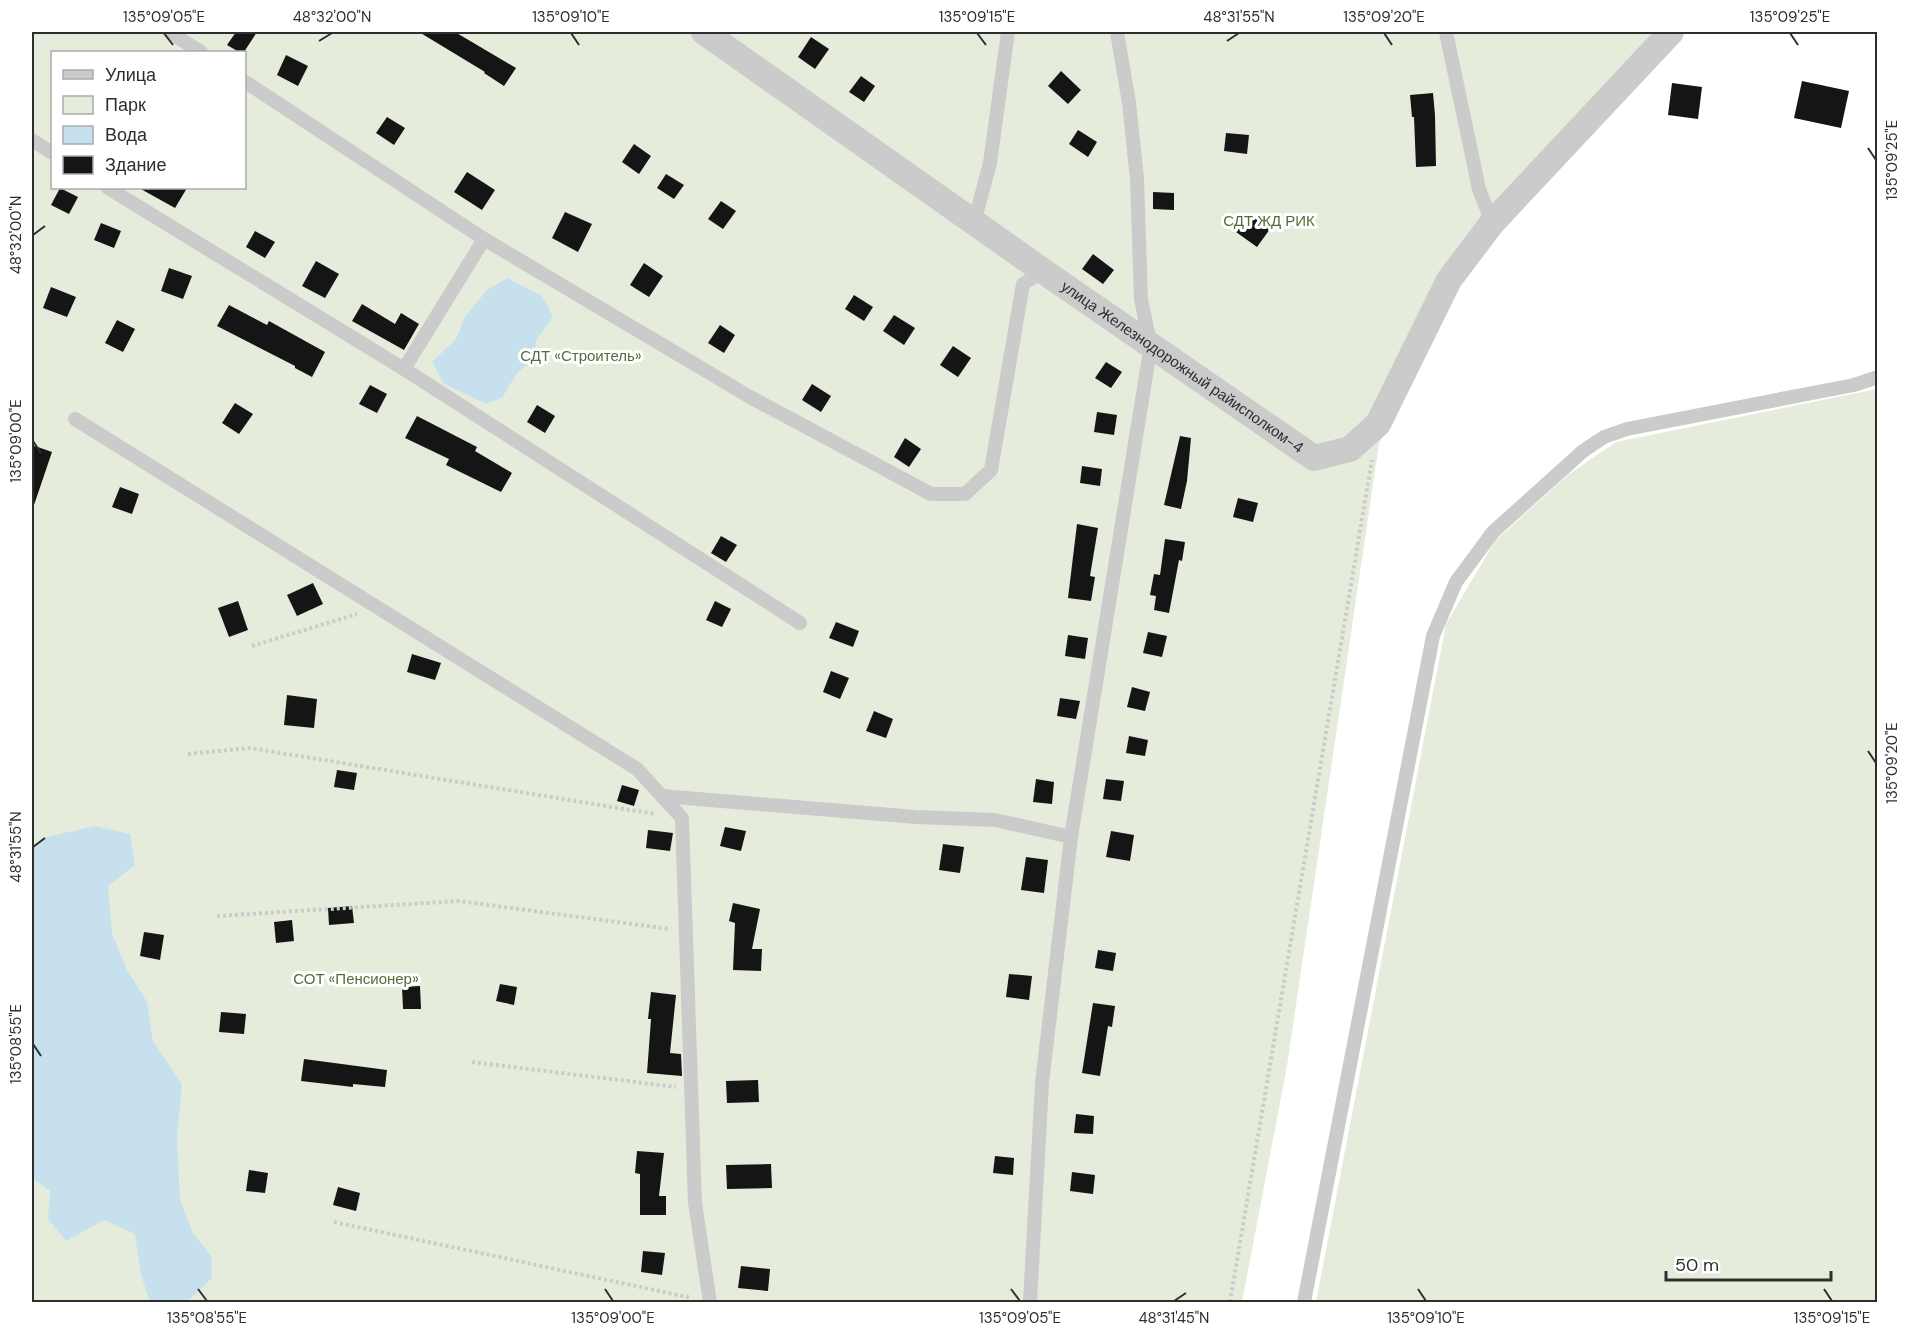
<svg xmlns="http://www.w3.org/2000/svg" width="1909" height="1334" font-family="'DM Sans',sans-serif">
  <rect width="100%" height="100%" fill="#fff"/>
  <g fill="#e6ecdb" fill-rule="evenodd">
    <path d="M32 32H1684L1647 73 1449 286 1379 444 1287 1066 1242 1302H32ZM52 52H244V188H52Z"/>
    <path d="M1877 389V1302H1316L1446 624 1495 541 1568 475 1616 442Z"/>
  </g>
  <g fill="#c6e1ed">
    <path d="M507 278 542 296 553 316 536 341 534 359 517 373 502 398 486 404 444 384 432 362 456 339 465 317 487 290Z"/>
    <path d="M95 826 130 834 135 865 108 886 112 933 126 968 147 1002 153 1041 182 1084 177 1137 180 1200 193 1233 211 1256 212 1278 187 1302H150L141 1275 135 1234 104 1220 66 1241 48 1219 50 1191 32 1178V850L42 838Z"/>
  </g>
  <g fill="#151515">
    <path d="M236 32H257L244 52H239L227 45Z"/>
    <path d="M419 32H455L516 68 504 86 484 73 485 72Z"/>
    <path d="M811 37 829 49 815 69 798 57Z"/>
    <path d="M286 55 308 66 298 86 277 75Z"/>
    <path d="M1061 71 1081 90 1068 104 1048 86Z"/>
    <path d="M861 76 875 86 864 102 849 92Z"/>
    <path d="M1802 81 1849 91 1841 128 1794 118Z"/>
    <path d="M1672 83 1702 87 1698 119 1668 115Z"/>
    <path d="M1433 93 1435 115 1436 166 1416 167 1414 117H1412L1410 95Z"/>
    <path d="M387 117 405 128 394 145 376 133Z"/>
    <path d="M1078 130 1097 142 1088 157 1069 144Z"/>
    <path d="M1226 133 1249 135 1247 154 1224 151Z"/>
    <path d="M634 144 651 156 639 174 622 162Z"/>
    <path d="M467 172 495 190 482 210 454 192Z"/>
    <path d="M666 174 684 185 674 199 657 188Z"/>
    <path d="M60 188 78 197 69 214 51 205Z"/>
    <path d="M139 188H187L175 208Z"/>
    <path d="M1153 192 1174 193V210L1153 209Z"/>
    <path d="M721 201 736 211 723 229 708 219Z"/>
    <path d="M565 212 592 224 578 252 552 238Z"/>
    <path d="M1249 214 1270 229 1257 247 1236 232Z"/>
    <path d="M101 223 121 231 114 248 94 240Z"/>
    <path d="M255 231 275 242 265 258 246 247Z"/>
    <path d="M1093 254 1114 270 1103 284 1082 269Z"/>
    <path d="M316 261 339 274 325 298 302 286Z"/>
    <path d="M644 263 663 276 649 297 630 285Z"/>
    <path d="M169 268 192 276 183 299 161 291Z"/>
    <path d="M51 287 76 297 67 317 43 308Z"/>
    <path d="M854 295 873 307 864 321 845 309Z"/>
    <path d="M362 304 395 324 401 313 419 324 404 350 352 321Z"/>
    <path d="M229 305 267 325 269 321 325 352 312 377 295 368V366L217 326Z"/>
    <path d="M894 315 915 328 904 345 883 331Z"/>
    <path d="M117 320 135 329 123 352 105 343Z"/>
    <path d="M720 325 735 335 724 353 708 343Z"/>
    <path d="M953 346 971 358 958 377 940 365Z"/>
    <path d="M1106 362 1122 372 1111 388 1095 378Z"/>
    <path d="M812 384 831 396 821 412 802 400Z"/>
    <path d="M370 385 387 394 377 413 359 404Z"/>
    <path d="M235 403 253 414 239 434 222 423Z"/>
    <path d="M537 405 555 416 545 433 527 422Z"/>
    <path d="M1097 412 1117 415 1114 435 1094 432Z"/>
    <path d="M417 416 477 447 475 451 512 473 501 492 446 465 449 459 405 438Z"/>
    <path d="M1180 436 1191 438 1187 481 1181 509 1164 505Z"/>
    <path d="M905 438 921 449 909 467 894 457Z"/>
    <path d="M32 445 52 452 34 505 32 504Z"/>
    <path d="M1082 466 1102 469 1100 486 1080 483Z"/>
    <path d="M120 487 139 494 132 514 112 507Z"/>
    <path d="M1238 498 1258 503 1253 522 1233 517Z"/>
    <path d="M1077 524 1098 528 1090 576 1095 577 1091 601 1068 598Z"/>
    <path d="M721 536 737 545 726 562 711 553Z"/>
    <path d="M1165 539 1185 542 1182 561 1179 560 1169 613 1154 610 1156 596 1150 595 1154 574 1160 575Z"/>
    <path d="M313 583 323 604 297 616 287 595Z"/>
    <path d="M238 601 248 630 229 637 218 608Z"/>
    <path d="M715 601 731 609 722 627 706 620Z"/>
    <path d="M836 622 859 631 853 647 829 638Z"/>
    <path d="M1148 632 1167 636 1162 657 1143 653Z"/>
    <path d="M1068 635 1088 638 1085 659 1065 656Z"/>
    <path d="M412 654 441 663 435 680 407 672Z"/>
    <path d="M831 671 849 678 840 699 823 692Z"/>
    <path d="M1132 687 1150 692 1145 711 1127 707Z"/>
    <path d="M287 695 317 699 314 728 284 725Z"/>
    <path d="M1060 698 1080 701 1076 719 1057 716Z"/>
    <path d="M874 711 893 719 886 738 866 731Z"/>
    <path d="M1129 736 1148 740 1145 756 1126 753Z"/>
    <path d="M337 770 357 773 354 790 334 787Z"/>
    <path d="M1036 779 1054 782 1052 804 1033 802Z"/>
    <path d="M1106 779 1124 781 1121 801 1103 799Z"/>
    <path d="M622 785 639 790 634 806 617 801Z"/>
    <path d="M725 827 746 831 741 851 720 846Z"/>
    <path d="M648 830 673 833 670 851 646 848Z"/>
    <path d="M1111 831 1134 835 1130 861 1106 857Z"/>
    <path d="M943 844 964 847 960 873 939 870Z"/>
    <path d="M1026 857 1048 860 1044 893 1021 890Z"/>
    <path d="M733 903 760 909 752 949H762L761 971 733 970 735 923 729 921Z"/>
    <path d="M352 906 354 923 329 925 328 908Z"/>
    <path d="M292 920 294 941 276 943 274 922Z"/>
    <path d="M144 932 164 935 160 960 140 956Z"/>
    <path d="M1098 950 1116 953 1113 971 1095 968Z"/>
    <path d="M1009 974 1032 976 1029 1000 1006 997Z"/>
    <path d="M500 984 517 987 514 1005 496 1001Z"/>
    <path d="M420 986 421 1009H403L402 987Z"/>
    <path d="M651 992 676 995 670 1053 681 1054 682 1076 647 1073 651 1019H648Z"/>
    <path d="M1093 1003 1115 1006 1112 1027 1108 1026 1100 1076 1082 1073Z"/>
    <path d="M221 1012 246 1014 244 1034 219 1032Z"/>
    <path d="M304 1059 387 1070 385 1087 353 1084V1087L301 1081Z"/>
    <path d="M758 1080 759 1102 727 1103 726 1081Z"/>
    <path d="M1076 1114 1094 1116 1093 1134 1074 1133Z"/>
    <path d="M637 1151 664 1153 659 1196H666V1215H640V1174L635 1173Z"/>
    <path d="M995 1156 1014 1158 1013 1175 993 1173Z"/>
    <path d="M771 1164 772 1188 727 1189 726 1165Z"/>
    <path d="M249 1170 268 1173 265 1193 246 1191Z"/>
    <path d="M1072 1172 1095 1175 1093 1194 1070 1191Z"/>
    <path d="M338 1187 360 1193 356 1211 333 1205Z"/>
    <path d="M643 1251 665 1253 662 1275 641 1272Z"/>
    <path d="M741 1266 770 1269 768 1291 738 1288Z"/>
  </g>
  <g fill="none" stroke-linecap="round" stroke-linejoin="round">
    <g stroke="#cbcbcb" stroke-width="4" stroke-dasharray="3 3" stroke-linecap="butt">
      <path d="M252 646 357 614"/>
      <path d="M188 754 250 748 655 814"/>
      <path d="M217 916 458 901 670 929"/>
      <path d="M472 1062 676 1087"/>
      <path d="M334 1222 692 1298"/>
      <path d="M1230 1302 1372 460"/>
    </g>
    <g stroke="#cbcbcb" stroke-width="14">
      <path d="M169 32 201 52"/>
      <path d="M1117 32 1129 103 1137 179 1141 299 1150 343"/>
      <path d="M1446 32 1479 189 1492 223"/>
      <path d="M244 81 484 239 750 397 931 494H965L991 470 1023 284 1043 271"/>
      <path d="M32 140 52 153"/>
      <path d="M108 188 404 369 800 623"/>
      <path d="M974 223 990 163 1008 32"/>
      <path d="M404 369 484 239"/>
      <path d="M75 419 637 769 682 818 695 1203 710 1302"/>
      <path d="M662 796 916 817 995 820 1071 837"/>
      <path d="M1030 1302 1042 1083 1071 837 1149 357"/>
      <path d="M1304 1302 1433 636 1456 582 1493 532 1583 451 1604 437 1627 429 1854 385 1878 377"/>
    </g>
    <path stroke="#cbcbcb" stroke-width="26" id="s1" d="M704 32 1043 271 1314 458 1350 449 1378 424 1449 280 1492 223 1671 32"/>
  </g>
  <path fill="none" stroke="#2e2e2e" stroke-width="2" d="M164 33 173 45M571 33 579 45M977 33 986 45M1384 33 1392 45M1790 33 1798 45M319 41 332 33M1227 41 1239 33M1868 148 1876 160M33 235 45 226M33 441 41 453M1868 751 1876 763M33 847 45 838M33 1044 41 1056M198 1289 207 1301M605 1289 613 1301M1011 1289 1020 1301M1418 1289 1426 1301M1824 1289 1832 1301M1174 1301 1186 1293"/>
  <g text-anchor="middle" stroke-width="6" stroke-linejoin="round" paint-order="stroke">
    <g font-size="15" fill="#556c39" stroke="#fff">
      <text x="1269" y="226">СДТ ЖД РИК</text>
      <text x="581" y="361">СДТ «Строитель»</text>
      <text x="356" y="984">СОТ «Пенсионер»</text>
    </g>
    <g font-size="15" fill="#2e2e2e" stroke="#fff">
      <text dy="5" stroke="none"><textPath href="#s1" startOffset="584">улица Железнодорожный райисполком-4</textPath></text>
    </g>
  </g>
  <rect width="1909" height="1334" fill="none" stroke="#ffffff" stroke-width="66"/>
  <rect x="51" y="51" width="195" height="138" fill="#ffffff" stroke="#ababab" stroke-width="1.5"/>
  <rect x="63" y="70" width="30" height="9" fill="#cbcbcb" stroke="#ababab" stroke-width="1.5"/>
  <text x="105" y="81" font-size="18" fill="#2e2e2e">Улица</text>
  <rect x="63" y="96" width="30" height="18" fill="#e6ecdb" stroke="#ababab" stroke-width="1.5"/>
  <text x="105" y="111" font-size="18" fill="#2e2e2e">Парк</text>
  <rect x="63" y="126" width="30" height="18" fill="#c6e1ed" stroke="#ababab" stroke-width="1.5"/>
  <text x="105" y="141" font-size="18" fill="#2e2e2e">Вода</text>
  <rect x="63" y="156" width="30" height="18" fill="#151515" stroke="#ababab" stroke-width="1.5"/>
  <text x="105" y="171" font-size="18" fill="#2e2e2e">Здание</text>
  <path d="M1666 1271v9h165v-9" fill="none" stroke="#2e2e2e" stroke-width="3"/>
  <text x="1675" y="1271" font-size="18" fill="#2e2e2e" stroke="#ffffff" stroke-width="4.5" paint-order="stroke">50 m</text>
  <rect x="33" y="33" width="1843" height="1268" fill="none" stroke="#2e2e2e" stroke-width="2"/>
  <g font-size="15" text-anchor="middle" fill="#2e2e2e">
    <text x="164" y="22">135°09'05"E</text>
    <text x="332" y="22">48°32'00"N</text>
    <text x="571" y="22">135°09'10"E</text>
    <text x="977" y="22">135°09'15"E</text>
    <text x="1239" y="22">48°31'55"N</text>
    <text x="1384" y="22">135°09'20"E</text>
    <text x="1790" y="22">135°09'25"E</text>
    <text transform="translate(1892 160) rotate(-90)" y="5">135°09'25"E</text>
    <text transform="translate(16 235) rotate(-90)" y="5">48°32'00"N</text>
    <text transform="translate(16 441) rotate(-90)" y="5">135°09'00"E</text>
    <text transform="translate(1892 763) rotate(-90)" y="5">135°09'20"E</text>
    <text transform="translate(16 847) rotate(-90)" y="5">48°31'55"N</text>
    <text transform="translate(16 1044) rotate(-90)" y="5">135°08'55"E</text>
    <text x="207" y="1323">135°08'55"E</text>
    <text x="613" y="1323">135°09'00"E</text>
    <text x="1020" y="1323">135°09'05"E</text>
    <text x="1174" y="1323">48°31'45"N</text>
    <text x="1426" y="1323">135°09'10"E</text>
    <text x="1832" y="1323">135°09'15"E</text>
  </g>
</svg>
